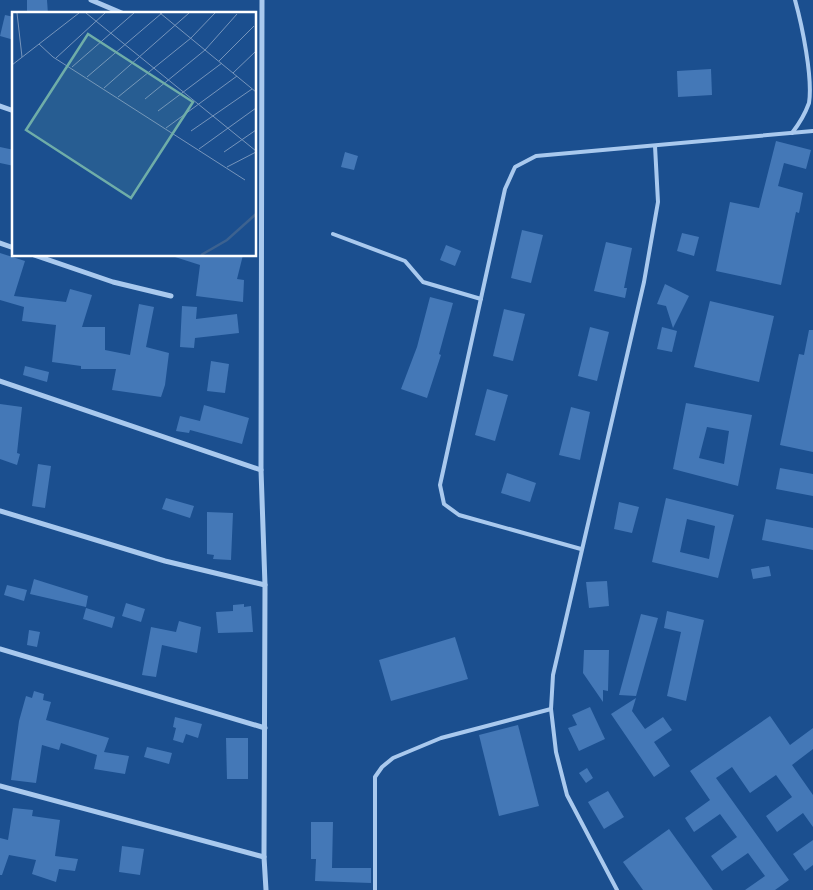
<svg xmlns="http://www.w3.org/2000/svg" width="813" height="890" font-family="'Sofia Sans Condensed',sans-serif">
  <rect width="100%" height="100%" fill="#1b4f8f"/>
  <g fill="#4478b7" fill-rule="evenodd">
    <path d="M27 0H47L48 14H27Z"/>
    <path d="M5 15 14 17V40L0 36Z"/>
    <path d="M711 69 712 95 678 97 677 71Z"/>
    <path d="M776 141 811 150 806 169 784 163 778 186 803 193 799 213 796 212 781 285 716 271 730 202 759 208Z"/>
    <path d="M0 147 14 150V166L0 163Z"/>
    <path d="M345 152 358 156 354 170 341 167Z"/>
    <path d="M522 230 543 235 531 283 511 278Z"/>
    <path d="M682 233 699 237 694 256 677 251Z"/>
    <path d="M606 242 632 248 624 288H627L625 298 594 291Z"/>
    <path d="M446 245 461 251 455 266 440 260Z"/>
    <path d="M0 253 25 261 14 296 66 302 70 289 92 295 82 327H105V350L130 355 139 304 154 307 146 347 169 353 165 385 161 397 112 390 116 369H81V366L52 362 56 325 22 321 24 307 0 300Z"/>
    <path d="M176 255H243L237 279 244 280 243 302 196 296 200 265 175 257Z"/>
    <path d="M665 284 689 296 673 328 666 306 657 304Z"/>
    <path d="M430 297 453 303 439 354 441 355 427 398 401 389 417 347Z"/>
    <path d="M710 301 774 316 759 382 694 367Z"/>
    <path d="M182 306 197 307 196 319 237 314 239 333 195 338 194 348 180 347Z"/>
    <path d="M504 309 525 314 513 361 493 356Z"/>
    <path d="M590 327 609 332 597 381 578 376Z"/>
    <path d="M662 327 677 331 672 352 657 349Z"/>
    <path d="M809 330H813V452L780 445 799 354 804 355Z"/>
    <path d="M211 361 229 364 225 393 207 391Z"/>
    <path d="M25 366 49 372 47 382 23 375Z"/>
    <path d="M487 389 508 395 495 441 475 435Z"/>
    <path d="M686 403 752 415 738 486 673 469ZM707 427 729 431 724 464 699 458Z"/>
    <path d="M0 404 22 407 17 453 20 454 17 465 0 459Z"/>
    <path d="M204 405 249 418 242 444 190 430 189 433 176 431 180 416 200 421Z"/>
    <path d="M571 407 590 412 580 460 559 455Z"/>
    <path d="M38 464 51 466 45 508 32 506Z"/>
    <path d="M780 468 813 474V496L776 489Z"/>
    <path d="M507 473 536 483 530 502 501 493Z"/>
    <path d="M166 498 194 506 190 518 162 509Z"/>
    <path d="M666 498 734 515 718 578 652 562ZM687 519 715 526 709 559 680 552Z"/>
    <path d="M619 502 639 507 632 533 614 529Z"/>
    <path d="M207 512 233 513 231 560 213 559 214 555 207 554Z"/>
    <path d="M766 519 813 528V550L762 540Z"/>
    <path d="M769 566 771 576 753 579 751 569Z"/>
    <path d="M34 579 88 596 86 607 30 594Z"/>
    <path d="M607 581 609 606 589 608 586 582Z"/>
    <path d="M7 585 27 590 24 601 4 595Z"/>
    <path d="M126 603 145 609 141 622 122 616Z"/>
    <path d="M244 604V607L251 606 253 632 218 633 216 612 233 611V605Z"/>
    <path d="M86 608 115 617 112 628 83 619Z"/>
    <path d="M667 611 704 620 686 701 667 696 681 632 664 628Z"/>
    <path d="M641 614 658 618 636 696 619 695Z"/>
    <path d="M179 621 201 627 197 653 162 645 156 677 142 675 151 627 176 632Z"/>
    <path d="M29 630 40 632 37 647 27 645Z"/>
    <path d="M455 637 468 679 391 701 379 660Z"/>
    <path d="M584 650H609L608 691 603 690V702L583 673Z"/>
    <path d="M34 691 44 694 43 700 51 702 46 720 109 738 104 752 129 756 125 774 94 769 97 755 61 743 59 750 42 745 36 783 11 780 19 721 26 696 32 698Z"/>
    <path d="M636 698 632 711 645 729 663 717 672 730 654 742 670 766 654 777 611 714Z"/>
    <path d="M590 707 605 739 579 751 568 728 577 725 572 715Z"/>
    <path d="M770 716 790 745 813 728V749L792 765 813 795V827L803 813 777 832 766 816 792 797 776 775 750 793 732 767 716 778 789 880 775 890H745L765 876 748 853 722 871 711 856 737 837 720 814 694 832 685 818 710 800 690 771Z"/>
    <path d="M175 717 202 724 198 738 186 734 183 743 173 740 176 728 173 727Z"/>
    <path d="M518 725 539 806 499 816 479 735Z"/>
    <path d="M226 738H248V779H227Z"/>
    <path d="M147 747 172 753 169 764 144 757Z"/>
    <path d="M587 768 593 778 586 783 579 773Z"/>
    <path d="M608 791 624 817 604 829 588 802Z"/>
    <path d="M13 808 33 810 32 816 60 820 55 856 78 859 75 871 59 869 56 882 32 874 36 860 9 855 2 875H0V838L8 840Z"/>
    <path d="M311 822H333L332 868H371V883L315 881 316 859H311Z"/>
    <path d="M669 829 713 890H643L623 862Z"/>
    <path d="M813 840V865L805 871 793 854Z"/>
    <path d="M122 846 144 849 140 875 119 872Z"/>
  </g>
  <g fill="none" stroke-linecap="round" stroke-linejoin="round">
    <g stroke="#a9c9ee" stroke-width="4">
      <path d="M792 133C799 124 805 114 809 103 813 78 802 25 795 0"/>
      <path d="M333 234 405 261 423 282 481 299"/>
      <path d="M581 549 459 515 444 504 440 485 505 189 515 167 536 156 813 131"/>
      <path d="M375 890V777L382 767 393 758 441 738 551 709"/>
      <path d="M617 890 567 795 556 752 551 709 553 675 644 282 658 202 655 146"/>
    </g>
    <g stroke="#a9c9ee" stroke-width="5">
      <path d="M91 0 124 14"/>
      <path d="M262 0 261 470 265 585 264 857 266 890"/>
      <path d="M0 106 14 111"/>
      <path d="M0 243 14 248"/>
      <path d="M34 255 113 282 171 296"/>
      <path d="M0 381 261 470"/>
      <path d="M0 511 165 561 265 585"/>
      <path d="M0 649 265 728"/>
      <path d="M0 786 264 857"/>
    </g>
  </g>
  <g transform="translate(12 12)">
    <rect width="244" height="244" fill="#1b4f8f"/>
    <path fill="none" stroke="#3c6290" stroke-width="2.5" d="M189 243 215 228 244 202"/>
    <path fill="none" stroke="#7695bc" stroke-width="1" d="M5 1 10 45M74 1 244 139M148 1 244 80M27 32 41 45 233 168M44 46 93 1M207 49 242 14M0 53 67 1M60 55 122 1M221 61 244 39M75 65 150 1M92 76 177 1M106 85 179 26 203 1M133 87 193 38 225 2M146 99 210 51M154 116 225 64M179 119 240 77M187 137 244 96M212 140 244 118M215 155 244 140"/>
    <path fill="#6fada8" fill-opacity="0.15" stroke="#6fada8" stroke-width="2.5" d="M76 22 181 90 119 186 14 118Z"/>
    <rect width="244" height="244" fill="none" stroke="#fff" stroke-width="2.5"/>
  </g>
</svg>
